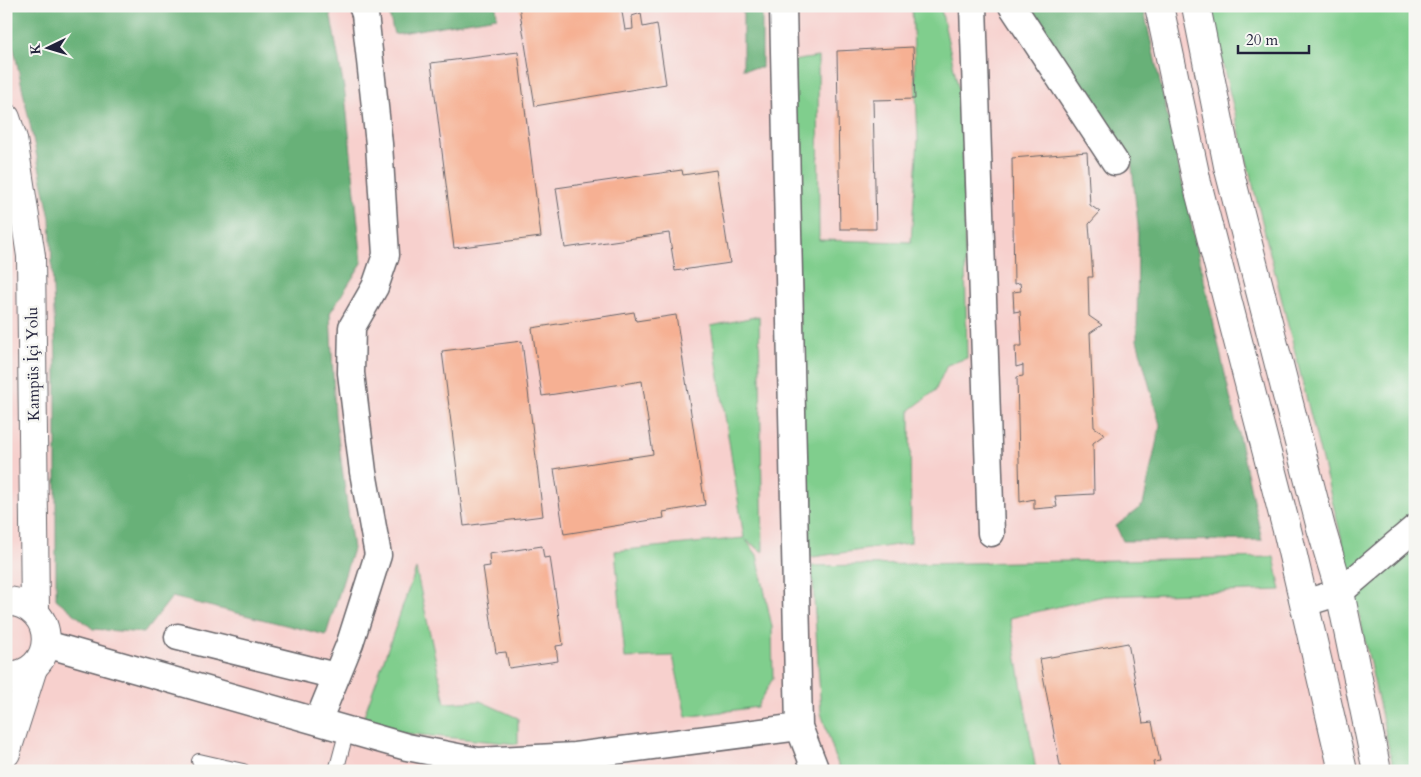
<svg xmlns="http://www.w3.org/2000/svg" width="1421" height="777" font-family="Cardo,serif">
  <rect width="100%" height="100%" fill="#f6f6f2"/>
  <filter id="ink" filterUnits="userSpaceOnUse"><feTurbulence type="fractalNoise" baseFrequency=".02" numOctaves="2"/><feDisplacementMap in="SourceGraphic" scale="10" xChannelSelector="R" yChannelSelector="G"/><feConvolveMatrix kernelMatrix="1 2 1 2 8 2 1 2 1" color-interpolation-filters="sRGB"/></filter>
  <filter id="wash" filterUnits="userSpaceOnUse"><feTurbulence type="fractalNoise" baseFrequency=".0096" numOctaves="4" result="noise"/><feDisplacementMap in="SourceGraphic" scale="20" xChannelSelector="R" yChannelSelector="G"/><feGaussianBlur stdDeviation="1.12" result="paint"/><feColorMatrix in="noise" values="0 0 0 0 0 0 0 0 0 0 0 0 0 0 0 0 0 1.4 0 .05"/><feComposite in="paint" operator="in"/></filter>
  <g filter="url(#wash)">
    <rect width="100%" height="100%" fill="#e6dfbb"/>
    <rect fill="#f7d0cd" x="6" y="6" width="1409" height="765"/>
    <g fill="#80ce8d" stroke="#517864">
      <path d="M912 6H934L941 9 962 105 967 358 947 365 935 391 910 410 911 543 806 558 792 61 818 57 819 240 911 242 918 139Z"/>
      <path d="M1208 6H1415V771H1394L1347 560Z"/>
      <path d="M759 316 763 552 746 540 757 555 772 627 773 678 757 707 686 717 673 656 625 658 615 551 744 538 711 326Z"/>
      <path d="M1274 557 1281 590 1104 596 1010 618 1036 771H840L821 713 812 566Z"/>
      <path d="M416 569 445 703 480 701 518 718V744L388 732 361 724Z"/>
    </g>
    <g fill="#68b178" stroke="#456a5a">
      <path d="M6 6H329L345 94 362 263 330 313 335 415 353 549 326 635 172 597 144 633 93 629 56 599V360L50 218 14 49 6 35Z"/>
      <path d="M387 6H496L497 17 394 34Z"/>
      <path d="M743 6H762V68L743 69Z"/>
      <path d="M1026 6H1143L1262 540 1123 541 1116 526 1143 505 1160 425 1137 340 1138 225 1131 158Z"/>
    </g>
    <g id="blocks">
      <g fill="#f6b093">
        <path d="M519 6H621L625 30 633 29 632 16 641 13 643 27 657 24 666 84 535 106Z"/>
        <path d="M913 47 915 99 873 100 876 229H840L837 51Z"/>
        <path d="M518 52 541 237 454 248 431 63Z"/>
        <path d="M1087 152 1090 205 1100 212 1089 224 1093 277H1088L1089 316 1102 325 1090 333 1094 427 1105 434 1093 443 1094 494 1055 496 1057 507 1034 509V499L1020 502 1017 377 1023 376V365L1016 367 1015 346H1022L1020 311 1014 312 1013 292 1021 291 1020 283 1014 284 1012 158Z"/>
        <path d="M682 170 683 175 716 170 730 263 675 271 669 233 565 248 556 188Z"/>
        <path d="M634 312 636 321 676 315 705 505 663 512 664 518 564 534 554 469 653 454 642 381 542 396 532 328Z"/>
        <path d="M522 341 543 516 464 526 442 351Z"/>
        <path d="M542 546 544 558 550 557 563 645 556 646 558 661 509 668 506 652 496 653 483 567 490 566 489 554Z"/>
        <path d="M1128 643 1143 723 1152 722 1160 761 1153 762 1155 771H1061L1040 659Z"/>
      </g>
    </g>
  </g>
  <g filter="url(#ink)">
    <use href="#blocks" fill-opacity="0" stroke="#676468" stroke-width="1"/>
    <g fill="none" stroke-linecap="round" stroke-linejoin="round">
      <defs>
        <g id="service">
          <path d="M199 761 243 771"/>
          <path d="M336 771 347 730"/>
        </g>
        <g id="minor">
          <path d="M783 6 799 727 816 771"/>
          <path d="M973 6 991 533"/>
          <path d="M1012 6 1115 162"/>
          <path d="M1305 603 1340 592 1415 528"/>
          <path d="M178 637 336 676"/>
          <path d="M46 644 407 747 478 761 575 756 799 727"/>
          <path d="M318 721 350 643 378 555 363 472 351 373 352 327 375 287 386 255 379 144 365 14 362 6"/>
        </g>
        <g id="tertiary">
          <path d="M1159 6 1197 183 1288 534 1343 771"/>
          <path d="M1196 6 1228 166 1321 528 1340 592 1377 771"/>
          <path d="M6 118 13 139 31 256 35 611"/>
          <path d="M6 601C60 604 58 676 6 676"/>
          <path d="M6 753 33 668"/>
        </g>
      </defs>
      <use href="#service" stroke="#676468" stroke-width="16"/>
      <use href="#minor" stroke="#676468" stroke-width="29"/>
      <use href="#tertiary" stroke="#676468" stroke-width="30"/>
      <use href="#service" stroke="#fff" stroke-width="14"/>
      <use href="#minor" stroke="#fff" stroke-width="26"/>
      <use href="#tertiary" stroke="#fff" stroke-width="28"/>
    </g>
  </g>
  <g text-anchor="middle" stroke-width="5" stroke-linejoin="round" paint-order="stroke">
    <g font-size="16" fill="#22223b" stroke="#f6f6f2">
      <text transform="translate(32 364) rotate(-91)" y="6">Kampüs İçi Yolu</text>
    </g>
  </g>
  <rect width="1421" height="777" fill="none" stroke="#f6f6f2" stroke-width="25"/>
  <g transform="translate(48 48) rotate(265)" stroke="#f6f6f2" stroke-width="4" paint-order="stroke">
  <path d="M0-4L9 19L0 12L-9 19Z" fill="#22223b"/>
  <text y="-8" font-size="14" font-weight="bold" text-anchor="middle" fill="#22223b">K</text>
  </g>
  <path d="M1238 45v8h71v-8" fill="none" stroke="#22223b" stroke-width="2.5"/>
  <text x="1246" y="45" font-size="15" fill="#22223b" stroke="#f6f6f2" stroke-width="4" paint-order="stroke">20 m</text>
</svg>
